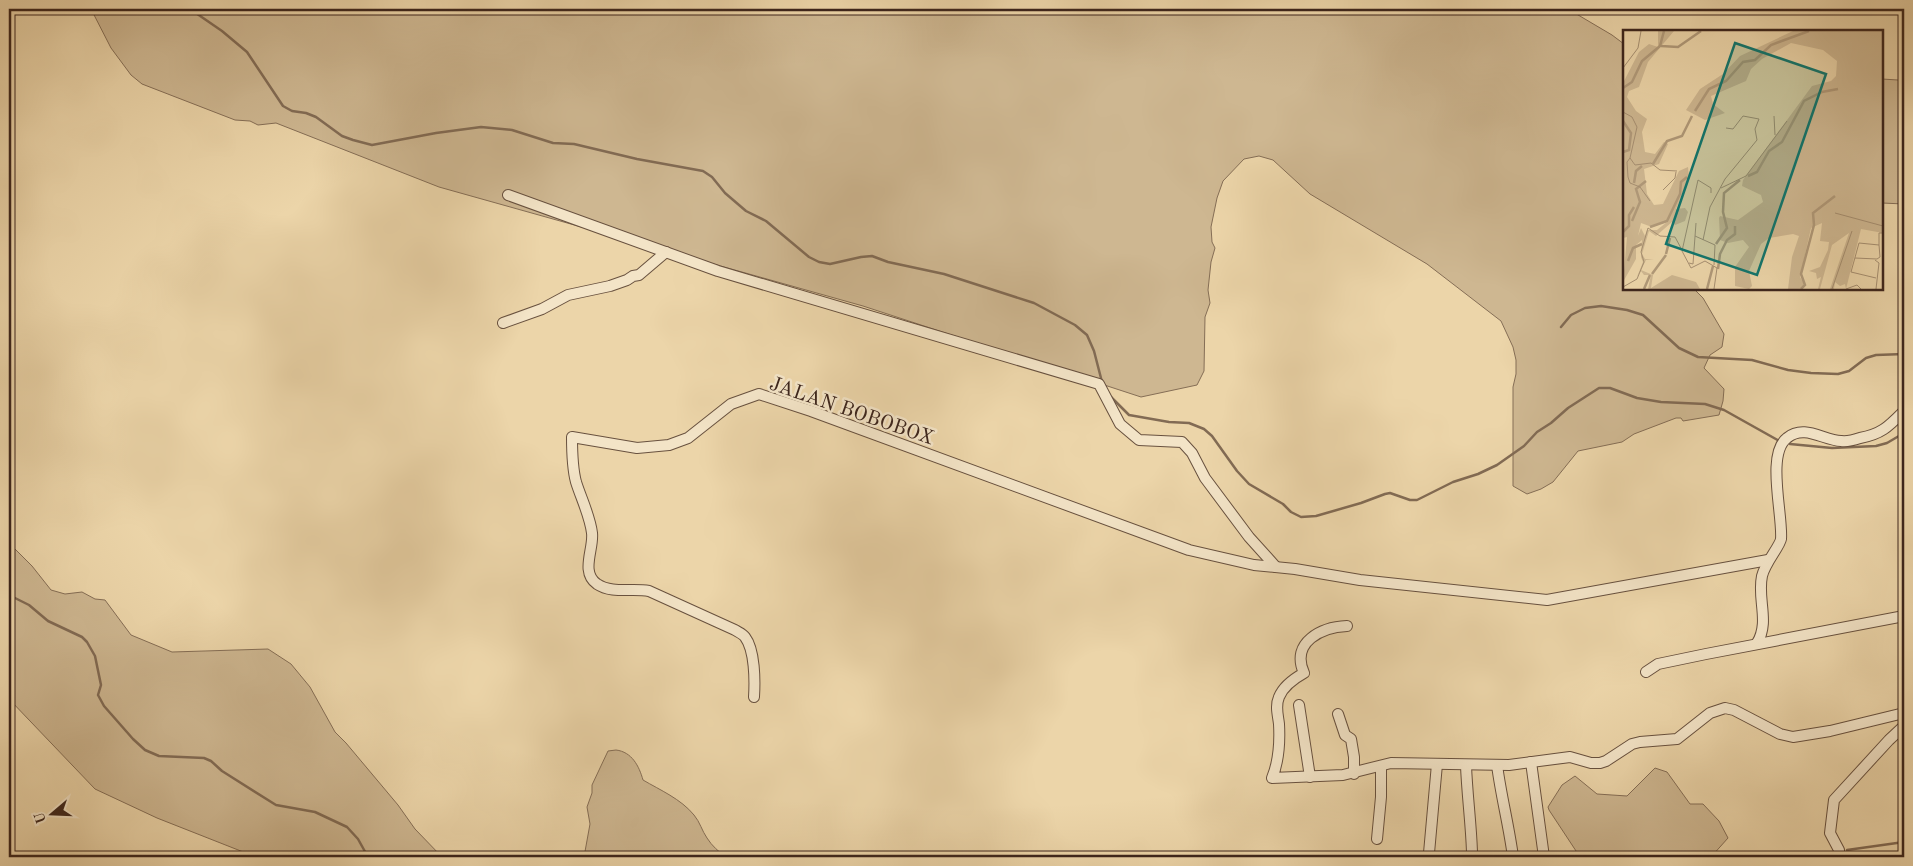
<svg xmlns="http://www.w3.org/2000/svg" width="1913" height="866" font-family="'Old Standard TT',serif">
  <rect width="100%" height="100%" fill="#ecd5a9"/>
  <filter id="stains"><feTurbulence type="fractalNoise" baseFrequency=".004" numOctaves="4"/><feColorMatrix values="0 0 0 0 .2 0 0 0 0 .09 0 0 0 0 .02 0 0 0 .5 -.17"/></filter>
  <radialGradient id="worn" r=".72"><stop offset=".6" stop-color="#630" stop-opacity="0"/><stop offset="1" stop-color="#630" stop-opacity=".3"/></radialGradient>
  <g fill="#ceb791" stroke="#856e56">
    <path d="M91 9H1568L1612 35 1624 44V289H1694L1703 298 1724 334 1722 347 1710 355 1704 368 1724 389 1723 401 1719 415 1683 421 1681 418H1676L1634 434 1622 442 1578 451 1553 482 1541 489 1527 494 1513 486V387L1516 374V360L1513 347 1501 321 1427 264 1310 194 1273 160 1259 156 1244 159 1223 181 1217 198 1211 227 1212 242 1215 248 1211 262 1208 290 1210 303 1205 317 1204 371 1197 385 1141 397 863 306 439 187 276 123 258 125 250 121 235 120 142 84 131 75 111 48Z"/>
    <path d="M1882 79 1898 80 1904 79V204L1882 203Z"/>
    <path d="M9 543 32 566 51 590 65 594 82 592 95 599 105 600 131 635 172 652 268 649 291 664 310 687 335 732 346 743 398 805 415 829 442 857H256L157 818 95 789 9 699Z"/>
    <path d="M616 750C632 752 639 766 643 780 660 790 681 799 694 815 700 822 702 831 707 838 712 846 719 852 726 857H584L590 824 587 807 592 793V785L608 751Z"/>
    <path d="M1655 768 1667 772 1690 804H1703L1719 821 1728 838 1711 857H1580L1549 810 1548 807 1562 785 1575 776 1597 794 1627 796Z"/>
  </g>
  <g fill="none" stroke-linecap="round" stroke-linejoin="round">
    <g stroke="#826b54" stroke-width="2.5">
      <path d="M190 9 222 31 247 52 283 106 292 111 306 113 316 117 342 136 353 140 372 145 436 133 481 127 512 130 553 143 574 144 637 159 703 171 712 177 725 193 746 211 766 221 809 257 819 262 830 264 861 257 872 256 888 262 944 274 1034 303 1075 325 1087 335 1094 351 1102 382"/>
      <path d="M1561 327 1571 315 1585 308 1601 306 1627 310 1643 315 1679 348 1698 357 1752 360 1788 370 1811 373 1838 374 1849 371 1866 358 1876 355 1904 354"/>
      <path d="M1111 397 1129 415 1169 422 1189 423 1204 429 1212 436 1237 471 1249 484 1283 504 1291 512 1301 517 1316 516 1361 503 1385 494 1390 493 1410 500H1417L1453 482 1478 474 1497 465 1524 446 1537 432 1551 423 1568 408 1599 388H1610L1637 398 1661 402 1705 404 1724 410 1781 442"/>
      <path d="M1790 444 1832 448 1876 446 1887 443 1904 433"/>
      <path d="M9 595 29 605 48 621 82 637 87 642 95 656 101 685 98 695 104 706 133 739 145 750 159 756 204 758 211 761 222 771 276 805 315 812 347 827 358 839 368 857"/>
      <path d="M1847 850 1904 842"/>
    </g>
    <defs>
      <g id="minor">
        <path d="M508 195 718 271 1099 384 1120 424 1139 440 1182 442 1192 453 1205 478 1249 537 1276 567"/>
        <path d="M503 323 542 309 568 295 610 286 627 280 633 276 639 275 666 252"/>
        <path d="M1347 626C1322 627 1290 642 1304 673 1295 678 1283 687 1279 697 1275 706 1278 715 1279 724 1280 742 1279 761 1272 778L1343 775 1391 763 1509 765 1570 757 1591 763H1600L1606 761 1632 744 1640 742 1677 739 1710 713 1725 708 1734 710 1780 734 1793 737 1830 731 1904 713"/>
        <path d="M1757 643C1770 622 1757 599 1762 576 1765 563 1780 546 1781 539 1783 515 1766 454 1787 438 1804 424 1823 440 1841 441 1848 442 1854 440 1860 438 1882 434 1889 426 1904 411"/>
        <path d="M1646 672 1658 664 1706 654 1904 616"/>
        <path d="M754 697C755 681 755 650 745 637 743 634 738 632 735 630L649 591C632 588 612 594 597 584 580 572 594 549 592 533 590 516 581 498 576 482 572 467 572 452 572 437L637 448 669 445 688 438 731 404 759 394 811 411 1189 550 1254 565 1295 569 1360 580 1547 600 1768 560"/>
        <path d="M1299 705 1310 777"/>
        <path d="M1338 714 1345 735 1351 739 1354 757V774"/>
        <path d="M1531 762 1544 857"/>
        <path d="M1466 765C1467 794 1471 822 1472 852"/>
        <path d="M1497 765C1501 796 1509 826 1513 857"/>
        <path d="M1377 839 1381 797V766"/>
        <path d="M1429 853 1437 764"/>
        <path d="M1839 857V850L1830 833 1834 800 1889 740 1904 726"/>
      </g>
    </defs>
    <use href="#minor" stroke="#68513f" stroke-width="12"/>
    <use href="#minor" stroke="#f3e4c7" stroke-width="10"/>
  </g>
  <g text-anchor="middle" stroke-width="5" stroke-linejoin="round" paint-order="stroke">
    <g font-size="20" fill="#3c251c" stroke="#f3e4c7">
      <text transform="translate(852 410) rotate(19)" y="7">JALAN BOBOBOX</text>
    </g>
  </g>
  <g transform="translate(1623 30)">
    <rect width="260" height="260" fill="#ecd5a9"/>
    <path d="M35 1H51L25 32 16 57 6 61 4 67 13 81 24 89 19 102 22 122 32 124 41 112 45 114 36 134 21 139 24 164 31 175 40 174 56 141 65 137 66 147 53 179 62 178 65 182 62 191 52 195 49 192 33 206 26 201 19 224 22 229H31L23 230 18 240 30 245 28 258 49 245 73 252 77 259H25L28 245H21L18 241 14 247 20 232 18 227 19 210 13 215V229L0 252 4 207 0 208V53L16 22 26 14 35 17ZM44 192 34 200H24L22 206 18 198 15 206 18 193 29 197ZM170 1H260V203L238 199 223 259 222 254 217 256 212 252 211 259H207L226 203 209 215 197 259H195L198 247 194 249 193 243 186 241 197 237 205 220 206 212 197 211 199 193 188 198 177 247 182 255 179 259H165L169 227 176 206 170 204 146 208 138 214 126 241 129 256 126 259 112 256V237L126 217 120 210 105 213 97 210 96 188 97 186 115 190 140 172 138 165 119 156 120 150 189 56 208 51 213 46 214 31 200 20 168 13 139 29 128 39 123 51 88 66 90 74 102 83 82 90 63 80 77 59 100 44 117 26Z" fill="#ceb791" fill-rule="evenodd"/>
    <path fill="none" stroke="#b09979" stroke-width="2.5" d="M38 16 55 17 78 1M0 58 9 52 19 31 37 16 41 1M72 81 86 59 103 51 120 32 132 30 148 15 186 1M0 91 8 103 6 120 0 122M30 134 44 111 59 106 69 86M125 146 134 142 146 121 159 112 181 71 199 62 215 59M11 153 13 141 19 136M9 191 17 172 13 159 23 151M27 197 44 191 57 164 58 152 64 147M0 202 6 196V185L11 177M93 214 104 198 100 182 101 163 117 150M43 224 47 208M5 231 10 218 19 214M95 239 97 224 104 210 112 204V196M29 244 43 225M21 259 27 245M84 259 90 236M178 259 182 255 178 244 191 195 190 183 212 166"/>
    <path fill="none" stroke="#a68f71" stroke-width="1" d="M0 38 15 18 18 1M0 82 9 87 14 97 7 128 12 135 28 133 37 140 54 141M151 86 152 105M7 128 4 132 5 147 7 153 17 157 27 171M98 158 123 146 164 91M40 160 52 148 53 142M88 163V158L75 150 59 221 68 238 82 231 94 238 91 259M212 183 260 196M72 206 92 215 91 235M80 210 87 177 102 149 134 110 132 99 136 89 120 86 110 99 103 98M256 215V203H260M232 228 254 229 257 227 256 215 236 213 228 242 253 248M252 230 256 233 253 259M66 233 70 234 73 193M0 257 14 249 21 232 18 222 25 198 37 206 52 207 59 220M209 259 229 201M223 259 234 255 238 259"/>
    <path fill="#0f766e" fill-opacity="0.15" stroke="#0f766e" stroke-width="2.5" d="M112 13 203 44 134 245 43 214Z"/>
    <rect width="260" height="260" fill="none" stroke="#3c251c" stroke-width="2.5"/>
  </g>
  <rect width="1913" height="866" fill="none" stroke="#ecd5a9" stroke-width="30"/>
  <rect x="10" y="10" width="1893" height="846" fill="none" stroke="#3c251c" stroke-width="2.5"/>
  <rect x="15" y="15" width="1883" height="836" fill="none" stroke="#3c251c"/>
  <g transform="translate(52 814) rotate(251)" stroke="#f3e4c7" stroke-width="4" paint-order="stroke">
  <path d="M0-4L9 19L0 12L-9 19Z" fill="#3c251c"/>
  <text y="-8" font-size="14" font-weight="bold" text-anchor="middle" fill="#3c251c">U</text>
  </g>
  <rect width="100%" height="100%" filter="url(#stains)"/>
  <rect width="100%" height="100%" fill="url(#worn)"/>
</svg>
